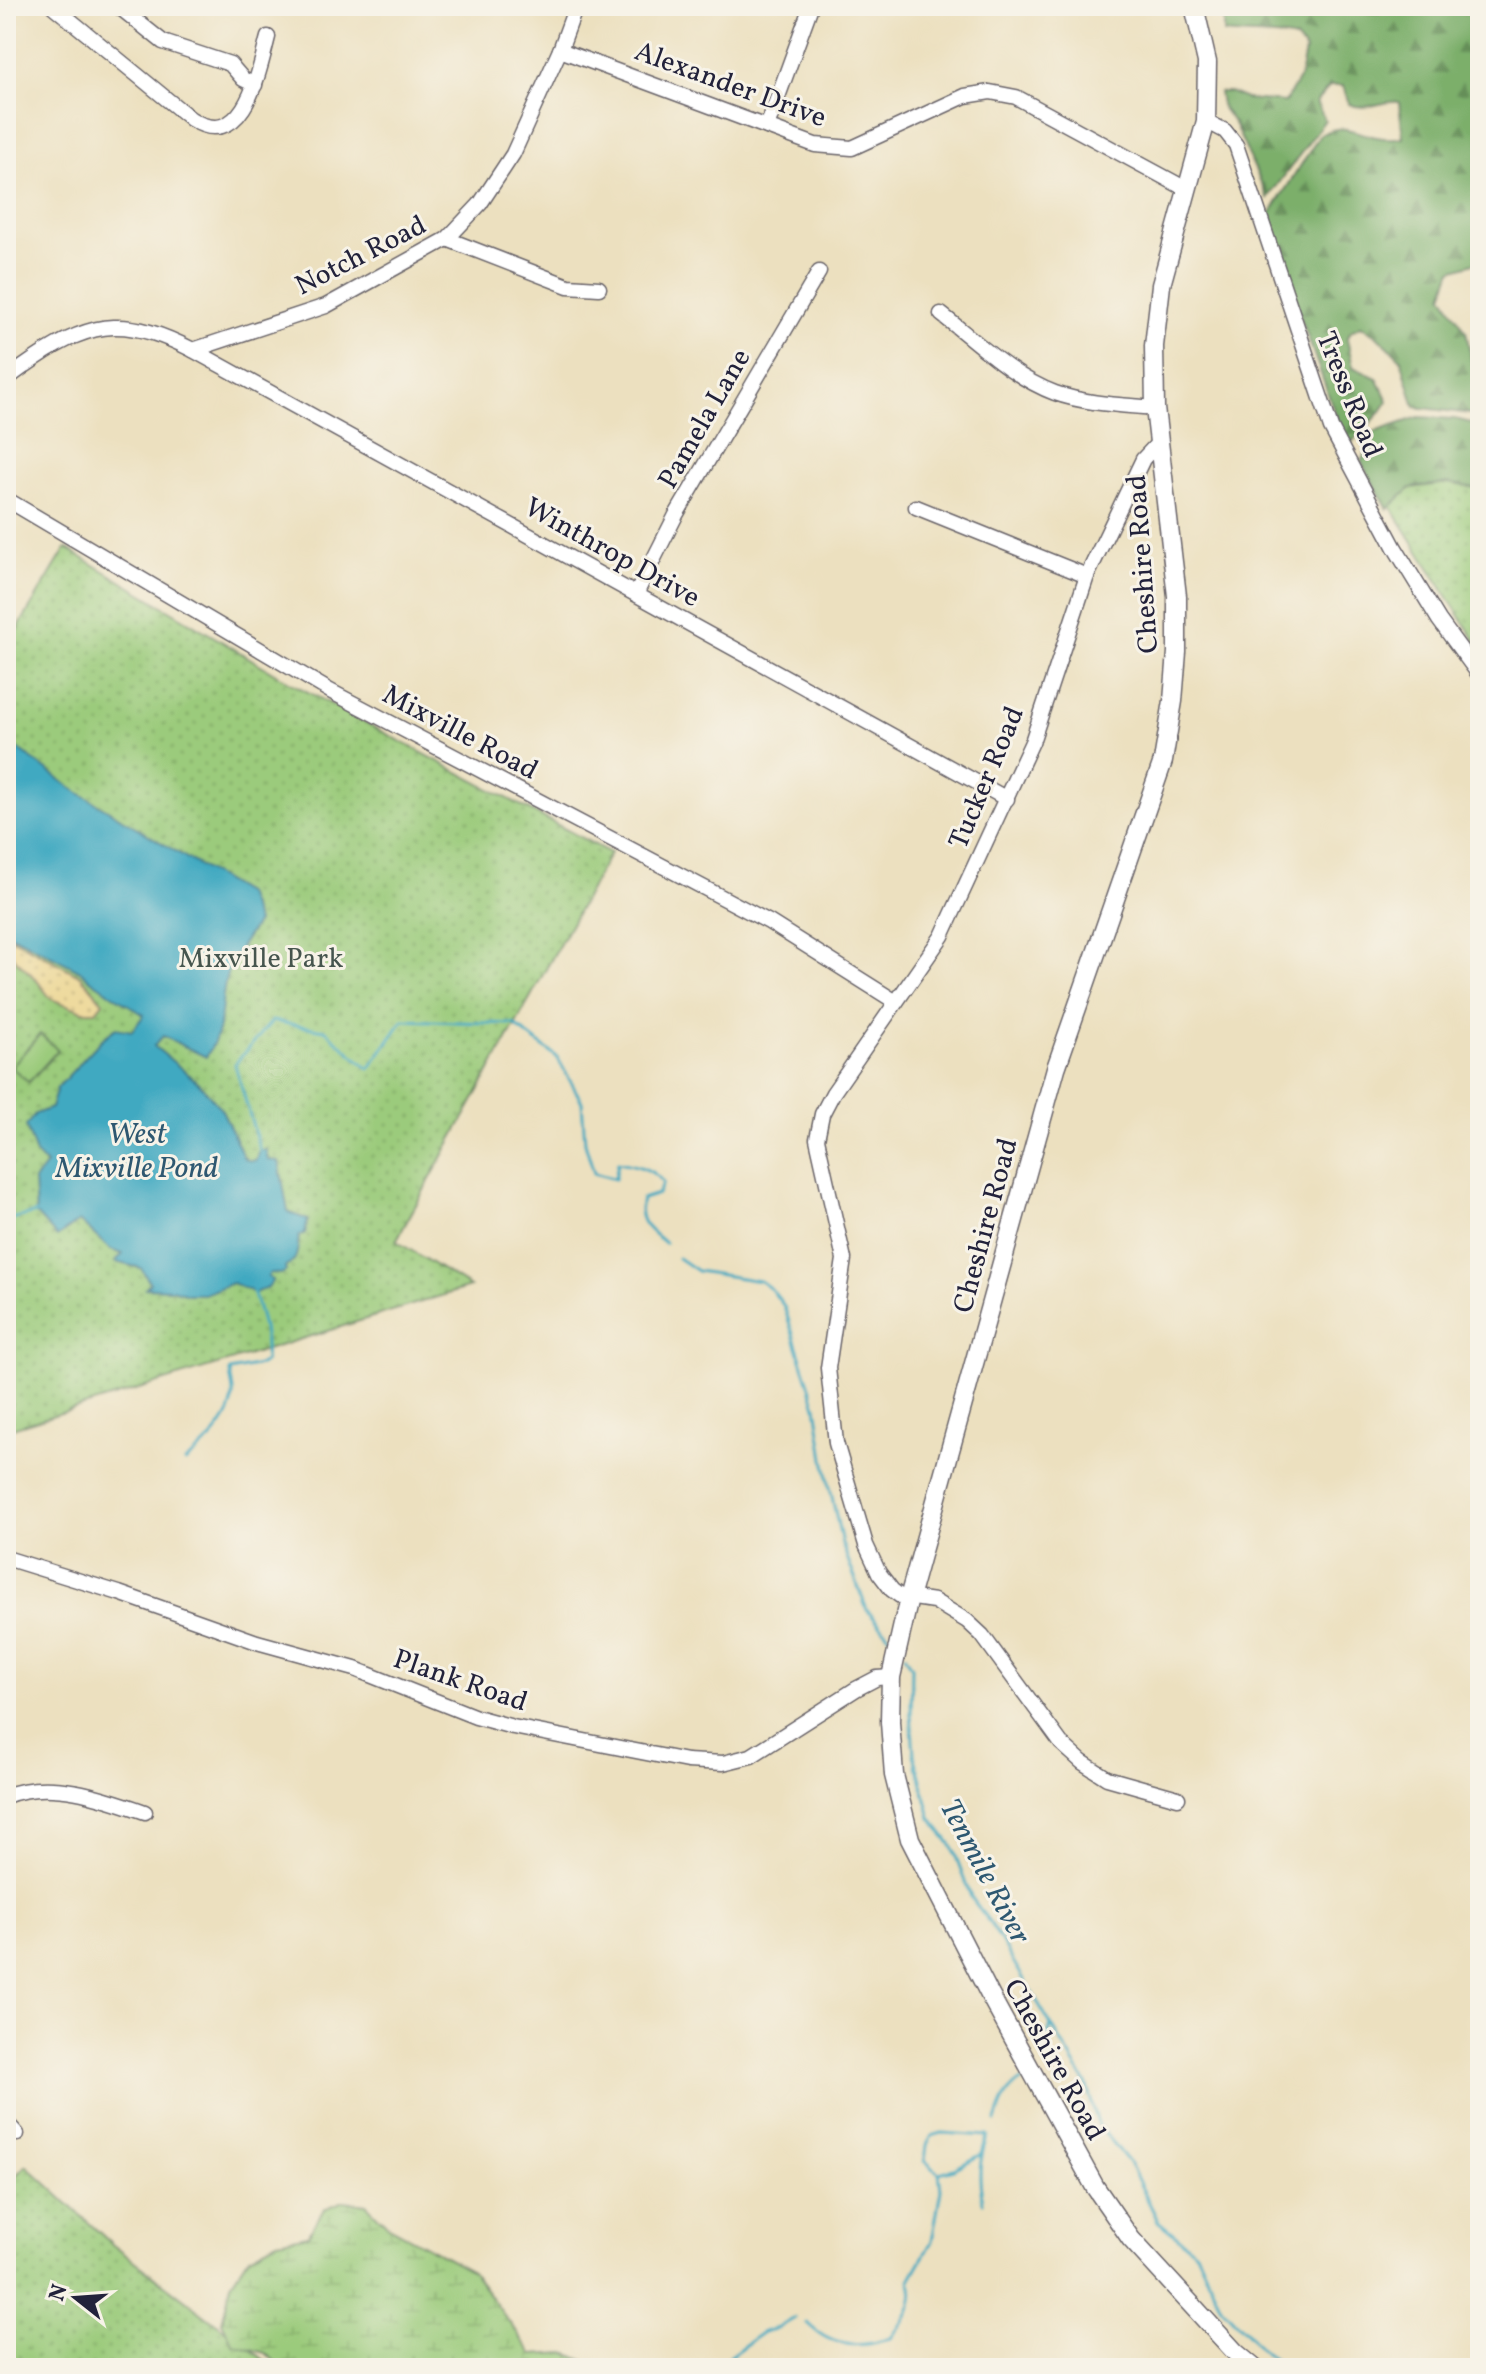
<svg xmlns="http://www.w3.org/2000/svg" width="1486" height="2374" font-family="Vollkorn,serif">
  <defs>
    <pattern id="grass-dots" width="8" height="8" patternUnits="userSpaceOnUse" patternTransform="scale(2)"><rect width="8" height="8" fill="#9bcb7b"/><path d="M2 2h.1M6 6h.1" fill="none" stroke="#85ae6b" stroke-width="1.8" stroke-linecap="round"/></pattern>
    <pattern id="forest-firs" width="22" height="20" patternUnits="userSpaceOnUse" patternTransform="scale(2)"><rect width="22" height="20" fill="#7caf6b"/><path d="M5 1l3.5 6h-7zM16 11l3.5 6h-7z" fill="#658e59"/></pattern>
    <pattern id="wetland-marsh" width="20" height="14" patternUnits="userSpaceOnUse" patternTransform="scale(2)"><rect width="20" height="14" fill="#9bcb7b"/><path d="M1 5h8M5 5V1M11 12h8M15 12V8" fill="none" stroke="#85ae6b"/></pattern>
    <pattern id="sand-dots" width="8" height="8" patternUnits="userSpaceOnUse" patternTransform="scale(2)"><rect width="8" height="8" fill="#eeda9e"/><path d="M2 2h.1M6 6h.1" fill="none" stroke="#ccbb89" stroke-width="1.8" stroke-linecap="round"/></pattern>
  </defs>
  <rect width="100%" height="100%" fill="#f7f3e8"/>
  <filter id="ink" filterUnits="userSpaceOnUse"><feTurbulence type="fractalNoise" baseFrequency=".0125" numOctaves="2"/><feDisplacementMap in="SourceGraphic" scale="16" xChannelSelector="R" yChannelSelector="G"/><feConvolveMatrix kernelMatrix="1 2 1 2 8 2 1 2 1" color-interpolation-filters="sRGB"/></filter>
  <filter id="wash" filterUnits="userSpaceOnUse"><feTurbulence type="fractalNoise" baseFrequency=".006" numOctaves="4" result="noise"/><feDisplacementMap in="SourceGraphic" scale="32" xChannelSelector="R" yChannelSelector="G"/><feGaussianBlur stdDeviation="1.8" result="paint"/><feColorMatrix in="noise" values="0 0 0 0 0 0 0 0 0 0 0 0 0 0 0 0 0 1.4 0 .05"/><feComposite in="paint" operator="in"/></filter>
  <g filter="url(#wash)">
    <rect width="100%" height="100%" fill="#ece0bf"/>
    <g fill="url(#grass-dots)" stroke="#5e765b" stroke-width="2">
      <path d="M1480 433V648L1365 466Z"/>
      <path d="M66 548 291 683 610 853 396 1241 470 1287 6 1430V648Z"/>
      <path d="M26 2165 113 2245 275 2368H6V2186Z"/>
    </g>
    <g fill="url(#forest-firs)" stroke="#4f6853" stroke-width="2">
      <path d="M1224 6H1480V261L1452 270 1443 295 1466 331 1472 363 1480 371V415L1415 407 1401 359 1376 335 1361 326 1351 331 1347 339 1353 367 1377 378 1388 401 1379 414 1347 447 1266 220 1320 135C1345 121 1352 133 1377 137 1385 139 1395 138 1403 138L1399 102C1381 100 1368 112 1349 104L1343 86H1330L1316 102 1325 120 1268 198 1235 125 1221 105 1219 92H1229L1246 99 1285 102 1300 77 1305 51C1305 49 1298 41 1297 40 1288 34 1240 36 1224 33Z"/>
      <path d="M1419 417 1455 419 1480 425V489L1448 483 1411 488 1388 509 1361 462 1374 432Z"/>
    </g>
    <path fill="url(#wetland-marsh)" stroke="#5e765b" stroke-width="2" d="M344 2201 366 2204 387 2225 472 2271 533 2355 566 2353 601 2368H283L265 2353 233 2344 222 2322 231 2284 249 2256 277 2241 308 2235 324 2209Z"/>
    <path fill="url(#sand-dots)" stroke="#887e6c" stroke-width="2" d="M6 935 81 976 103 1002 96 1011H83L51 999 35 978 6 950Z"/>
    <path fill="#9bcb7b" stroke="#5e765b" stroke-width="2" d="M40 1034 58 1050 29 1082 11 1067Z"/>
    <path fill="#41a9c1" stroke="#32667e" stroke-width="2" d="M6 740 73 789 246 894 257 922C247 938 230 959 226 978 219 1008 225 1028 206 1057L163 1036 154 1046 200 1084 222 1110 244 1158 250 1161 256 1160 258 1152 266 1149 268 1160 279 1161 288 1212 308 1220 305 1233 299 1236C297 1250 299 1261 285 1267L286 1271 281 1274 270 1273 268 1277 273 1280 268 1287 255 1293 232 1283 204 1294H188L172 1289 145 1288 150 1283 141 1268 115 1262 123 1254 111 1250 79 1221 57 1237 36 1214 34 1180 46 1165 36 1154 26 1126 35 1114 51 1108 57 1088 102 1039 116 1028 132 1031 144 1015 93 982 79 970 6 932Z"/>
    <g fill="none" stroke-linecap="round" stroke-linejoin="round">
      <g stroke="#41a9c1" stroke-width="3">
        <path d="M260 1151 235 1064 272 1021 325 1030 369 1069 403 1020 513 1024 557 1057 582 1102 585 1143 594 1173 615 1179 618 1162C635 1165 653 1168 663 1183L658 1194 642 1199C636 1222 648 1229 665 1243"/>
        <path d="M6 1220 37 1213"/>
        <path d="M678 1258 697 1271 760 1281 771 1289 784 1306 816 1406 824 1459 842 1544 867 1610 893 1640"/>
        <path d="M185 1462C204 1447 232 1422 233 1396 234 1387 230 1379 230 1371L260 1365 265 1361C267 1335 260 1314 253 1291"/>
        <path d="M905 1655 912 1667 911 1714 914 1754 931 1818 952 1846 971 1897 992 1926 1086 2083 1098 2124 1130 2164 1158 2221 1196 2252 1221 2306 1265 2353 1286 2368"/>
        <path d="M1044 2052 1051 2025"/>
        <path d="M996 2121C1002 2102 1007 2088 1025 2079"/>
        <path d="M939 2173 954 2169 982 2154"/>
        <path d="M983 2202C978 2178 979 2160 987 2137"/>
        <path d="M807 2323C832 2348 858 2349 891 2338 903 2322 919 2301 910 2280L932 2241 941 2190 939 2173 925 2161 927 2145 932 2136 942 2133 988 2136"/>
        <path d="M695 2368 701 2364 723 2361 763 2332 778 2328 795 2318"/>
      </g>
    </g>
  </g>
  <g filter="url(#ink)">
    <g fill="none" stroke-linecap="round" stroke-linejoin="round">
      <defs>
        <g id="minor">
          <path d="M53 6 191 119C244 153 259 71 268 37"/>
          <path d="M118 6 163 42 230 64 243 79 255 85"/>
          <path d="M560 50 815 145 852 148 965 96 990 92 1016 97 1188 190"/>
          <path d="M1206 121 1225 131 1236 145 1331 428 1395 548 1439 620 1480 676"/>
          <path d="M767 127 811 6"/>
          <path d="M447 239 568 286 599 288"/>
          <path d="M941 314C977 342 1012 377 1055 393 1086 404 1122 405 1155 408"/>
          <path d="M193 350 1007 799"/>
          <path d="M6 380C15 372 26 365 36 358 94 318 131 318 193 350L326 306 447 239 480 204 513 154 560 50 576 6"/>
          <path d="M1159 442 1143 459 1087 576 1032 742 942 936 833 1093 822 1114 817 1139 844 1259 828 1368 836 1443 866 1545 879 1573 892 1590 900 1596 934 1601 967 1621 982 1635 1061 1743 1082 1762 1107 1778 1178 1798"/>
          <path d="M6 499 330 691 769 922 896 1002"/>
          <path d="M916 507 1087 576"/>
          <path d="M636 594 676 515 819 272"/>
          <path d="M6 1558 119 1593 257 1642 355 1669 476 1717 513 1727 687 1761 723 1763 751 1756 856 1689 877 1678 891 1677"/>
          <path d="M6 1796C48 1778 103 1797 145 1812"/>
          <path d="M6 2122 17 2134"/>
        </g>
        <path id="major" d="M1194 6 1207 62 1206 121 1161 285 1154 346 1155 408 1177 596V652L1173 701 1163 761 1056 1068 909 1598 891 1677 890 1722 894 1775 910 1839 991 1997 1095 2187 1131 2239 1236 2353 1254 2368"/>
      </defs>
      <use href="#minor" stroke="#696469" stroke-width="17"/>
      <use href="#major" stroke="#696469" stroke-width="21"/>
      <use href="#minor" stroke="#fff" stroke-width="14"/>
      <use href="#major" stroke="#fff" stroke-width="18"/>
    </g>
  </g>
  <g text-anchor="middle" stroke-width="6" stroke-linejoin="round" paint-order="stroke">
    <g font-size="28" fill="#22223b" stroke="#f7f3e8">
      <text transform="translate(731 83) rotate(20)" y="10">Alexander Drive</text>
      <text transform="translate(360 254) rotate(-27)" y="10">Notch Road</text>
      <text transform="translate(1351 394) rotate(68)" y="10">Tress Road</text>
      <text transform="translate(703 418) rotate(-60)" y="10">Pamela Lane</text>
      <text transform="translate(613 551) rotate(29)" y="10">Winthrop Drive</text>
      <text transform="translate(1141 564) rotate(-94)" y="10">Cheshire Road</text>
      <text transform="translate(461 731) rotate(28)" y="10">Mixville Road</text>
      <text transform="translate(985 777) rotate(-67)" y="10">Tucker Road</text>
      <text transform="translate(984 1225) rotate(-75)" y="10">Cheshire Road</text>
      <text transform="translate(461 1679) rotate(19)" y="10">Plank Road</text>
      <text transform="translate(1056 2059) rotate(61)" y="10">Cheshire Road</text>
    </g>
    <g font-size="28" fill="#46554e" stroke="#f7f3e8">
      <text x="261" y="967">Mixville Park</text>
    </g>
    <g font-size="30" font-style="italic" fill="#2e5871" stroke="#f7f3e8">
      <text x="137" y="1143">West<tspan x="137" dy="34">Mixville Pond</tspan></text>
      <text transform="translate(986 1871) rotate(62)" y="10">Tenmile River</text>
    </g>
  </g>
  <rect width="1486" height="2374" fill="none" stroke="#f7f3e8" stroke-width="32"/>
  <g transform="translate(76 2298) rotate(287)" stroke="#f7f3e8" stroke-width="6" paint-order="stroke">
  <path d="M0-6L14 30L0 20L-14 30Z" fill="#22223b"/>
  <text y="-12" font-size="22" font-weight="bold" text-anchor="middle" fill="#22223b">N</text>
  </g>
</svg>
